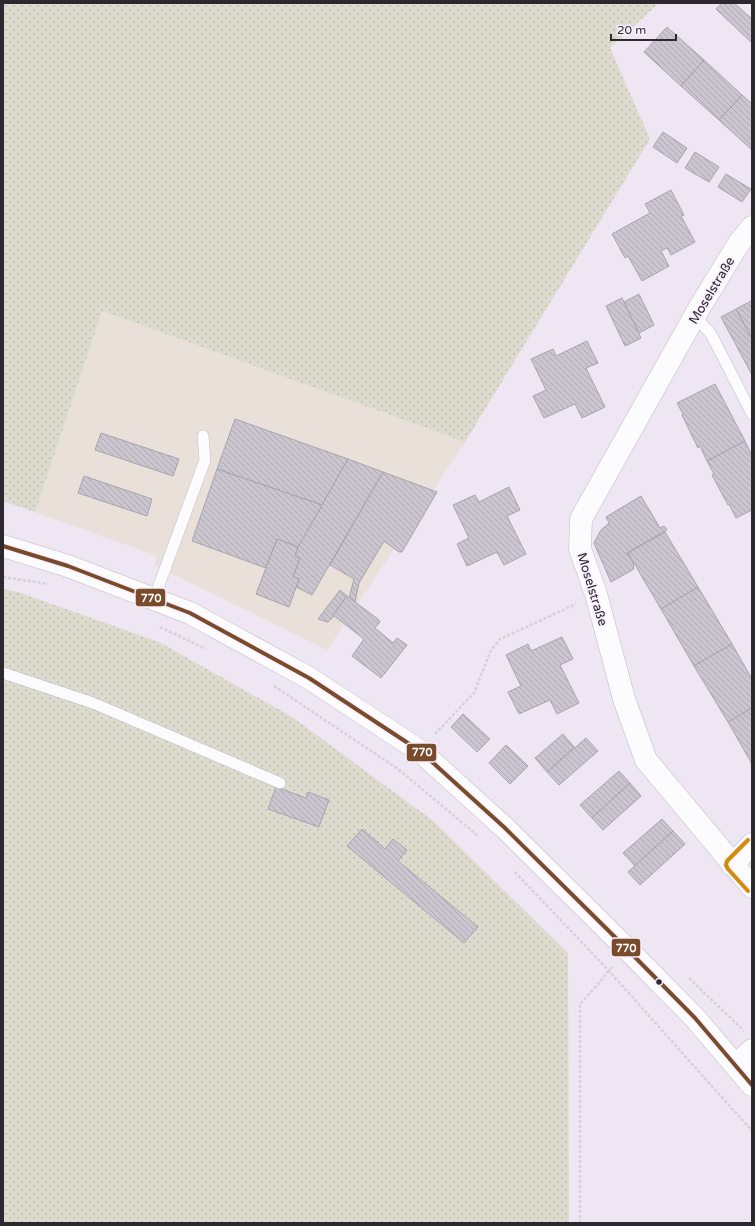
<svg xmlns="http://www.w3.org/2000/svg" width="755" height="1226" font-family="'Varela Round',sans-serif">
  <defs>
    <pattern id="grass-dots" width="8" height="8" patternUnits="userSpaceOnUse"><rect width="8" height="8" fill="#dcdbcd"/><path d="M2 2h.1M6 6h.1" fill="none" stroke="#bdbcb0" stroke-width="1.8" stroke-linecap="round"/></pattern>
    <pattern id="building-back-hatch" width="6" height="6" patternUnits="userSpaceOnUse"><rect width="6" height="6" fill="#cbc5cf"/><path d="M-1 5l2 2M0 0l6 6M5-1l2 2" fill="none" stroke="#afa9b2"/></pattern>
  </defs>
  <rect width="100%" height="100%" fill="#eee6f2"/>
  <path fill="#e9e0da" d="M102 311 465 442 327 650 154 565 157 556 35 512Z"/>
  <g fill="url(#grass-dots)">
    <path d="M3 3H659L610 48 650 139 465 442 102 311 35 512 3 501Z"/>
    <path d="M3 589 18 592 159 642 292 717 432 820 568 953 569 1223H3Z"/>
  </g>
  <g fill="url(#building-back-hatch)" stroke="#a9a3ac">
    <path d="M722 3H734L752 19V43L716 9Z"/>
    <path d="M667 27 704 60 681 86 644 52Z"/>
    <path d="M704 60 742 95 719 120 681 86Z"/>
    <path d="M742 95 752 104V150L719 120Z"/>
    <path d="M663 132 687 148 677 163 653 147Z"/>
    <path d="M695 152 719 167 709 182 685 168Z"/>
    <path d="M726 174 751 189 742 202 718 187Z"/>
    <path d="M671 190 684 215 681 216 695 242 671 255 667 248 661 251 669 266 642 281 628 256 625 258 612 234 650 213 645 204Z"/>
    <path d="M639 294 654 325 639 333 624 302Z"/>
    <path d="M622 298 641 338 625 346 606 306Z"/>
    <path d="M751 301 752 303V339L736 309Z"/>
    <path d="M736 309 752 339V375L721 317Z"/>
    <path d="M587 341 598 363 586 368 605 407 582 418 575 404 544 418 533 396 546 390 531 359 553 349 556 356Z"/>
    <path d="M715 384 745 441 707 461 700 446 698 448 682 415 683 414 677 403Z"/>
    <path d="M235 419 348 459 322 505 217 469Z"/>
    <path d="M101 433 179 459 173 476 95 450Z"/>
    <path d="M745 441 752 456V510L736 518 729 504 728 505 712 475 714 474 707 461Z"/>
    <path d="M348 459 383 472 312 595 296 587 299 579 293 577 300 558 295 556 298 547Z"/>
    <path d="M217 469 322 505 298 547 277 539 266 568 192 541Z"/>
    <path d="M383 472 437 492 402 552H399L384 541 359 583 355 602 349 598 354 579 330 565Z"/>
    <path d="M84 476 152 499 147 516 78 493Z"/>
    <path d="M509 487 520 510 507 516 526 554 504 565 497 552 467 566 457 544 469 538 453 505 475 495 479 502Z"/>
    <path d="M641 496 660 528 664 526 667 530 627 553 634 565 633 566 634 569 611 582 594 543 601 530 609 523 606 517Z"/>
    <path d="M665 532 698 587 661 609 628 553Z"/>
    <path d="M277 539 298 547 295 556 300 558 293 577 299 579 289 607 256 594Z"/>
    <path d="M698 587 732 644 694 666 661 609Z"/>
    <path d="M340 590 347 596 333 615 334 616 328 622 318 619Z"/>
    <path d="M347 596 378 619 380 622 375 628 393 643 397 638 407 645 381 678 352 656 364 639 333 615Z"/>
    <path d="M562 637 573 659 560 665 579 703 557 714 550 700 519 714 508 692 521 686 506 655 528 644 531 651Z"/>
    <path d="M732 644 752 679V708L728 722 694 666Z"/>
    <path d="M752 708V764L728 722Z"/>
    <path d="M463 714 490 739 477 752 451 727Z"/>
    <path d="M563 734 574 747 547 772 535 758Z"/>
    <path d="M586 738 598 751 559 785 547 772Z"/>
    <path d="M506 745 528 766 510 784 489 763Z"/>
    <path d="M619 771 630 783 592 818 580 805Z"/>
    <path d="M630 783 641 796 603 830 592 818Z"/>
    <path d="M276 787 306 798 308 792 329 800 319 827 268 809Z"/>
    <path d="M662 819 673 831 635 866 623 853Z"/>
    <path d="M362 829 385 849 393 839 407 850 398 861 478 927 464 943 347 846Z"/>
    <path d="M673 831 685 844 640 885 628 872Z"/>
  </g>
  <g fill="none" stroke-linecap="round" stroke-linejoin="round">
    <defs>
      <g id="lane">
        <path d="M695 316 711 334 752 414"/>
        <path d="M154 599 205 460 203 436"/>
        <path d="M3 673 93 703 280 783"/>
      </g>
      <g id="street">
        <path d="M752 227 739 243 698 310 581 519 580 549 596 594 624 699 646 760 752 887"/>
        <path d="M732 865 752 844"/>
        <path d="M736 1065 752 1050"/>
      </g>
      <path id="primary" d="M3 546 68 566 190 613 309 678 420 751 505 828 625 947 695 1018 752 1085"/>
    </defs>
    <use href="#lane" stroke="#c1bbc4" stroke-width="12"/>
    <use href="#street" stroke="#c1bbc4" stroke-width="23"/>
    <use href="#primary" stroke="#c1bbc4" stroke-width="23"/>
    <g stroke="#d4d2d5" stroke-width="2.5" stroke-dasharray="3 2" stroke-linecap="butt">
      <path d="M3 577 48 584"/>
      <path d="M160 627 206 649"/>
      <path d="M274 686 398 769 477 835"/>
      <path d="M435 734 474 693 490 652 500 639 576 604"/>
      <path d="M515 872 609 971 752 1131"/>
      <path d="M689 978 744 1031"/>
      <path d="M580 1223V1004L598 984 613 966"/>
    </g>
    <use href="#lane" stroke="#fcfbfd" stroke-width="11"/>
    <use href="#street" stroke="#fcfbfd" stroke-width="22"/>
    <use href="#primary" stroke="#fcfbfd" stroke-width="22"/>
    <defs>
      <path id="bus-1" d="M3 546 68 566 190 613 309 678 420 751 505 828 625 947 695 1018 752 1085"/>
      <path id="bus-2" d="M748 891 728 869 726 865 727 861 748 840"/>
    </defs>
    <use href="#bus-1" stroke="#f9f0fe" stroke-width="7"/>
    <use href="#bus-2" stroke="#f9f0fe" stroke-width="7"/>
    <use href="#bus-1" stroke="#7a4b2a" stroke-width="4"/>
    <use href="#bus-2" stroke="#cf8d0a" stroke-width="4"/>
  </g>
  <circle fill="#2d2730" stroke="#f9f0fe" stroke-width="1.5" cx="659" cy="982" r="3.5"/>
  <g text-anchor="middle" stroke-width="3" stroke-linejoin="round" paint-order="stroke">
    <g font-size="13" fill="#2d2730" stroke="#f9f0fe">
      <text transform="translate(711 290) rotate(-59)" y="5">Moselstraße</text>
      <text transform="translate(593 589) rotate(73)" y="5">Moselstraße</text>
    </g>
  </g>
  <g stroke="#f9f0fe" stroke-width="1.5">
    <rect x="135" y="588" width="31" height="19" rx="4" fill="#7a4b2a"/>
    <rect x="406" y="743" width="31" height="19" rx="4" fill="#7a4b2a"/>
    <rect x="611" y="938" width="30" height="19" rx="4" fill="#7a4b2a"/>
  </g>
  <g font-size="11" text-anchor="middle" font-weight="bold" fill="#fff">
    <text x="151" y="602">770</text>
    <text x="422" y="756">770</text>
    <text x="626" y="952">770</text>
  </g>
  <rect width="755" height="1226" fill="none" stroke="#2d2730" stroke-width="8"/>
  <path d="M611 34v6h65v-6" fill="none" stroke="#2d2730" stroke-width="2"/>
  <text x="617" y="34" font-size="12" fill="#2d2730" stroke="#f9f0fe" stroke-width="3" paint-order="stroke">20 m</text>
</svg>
